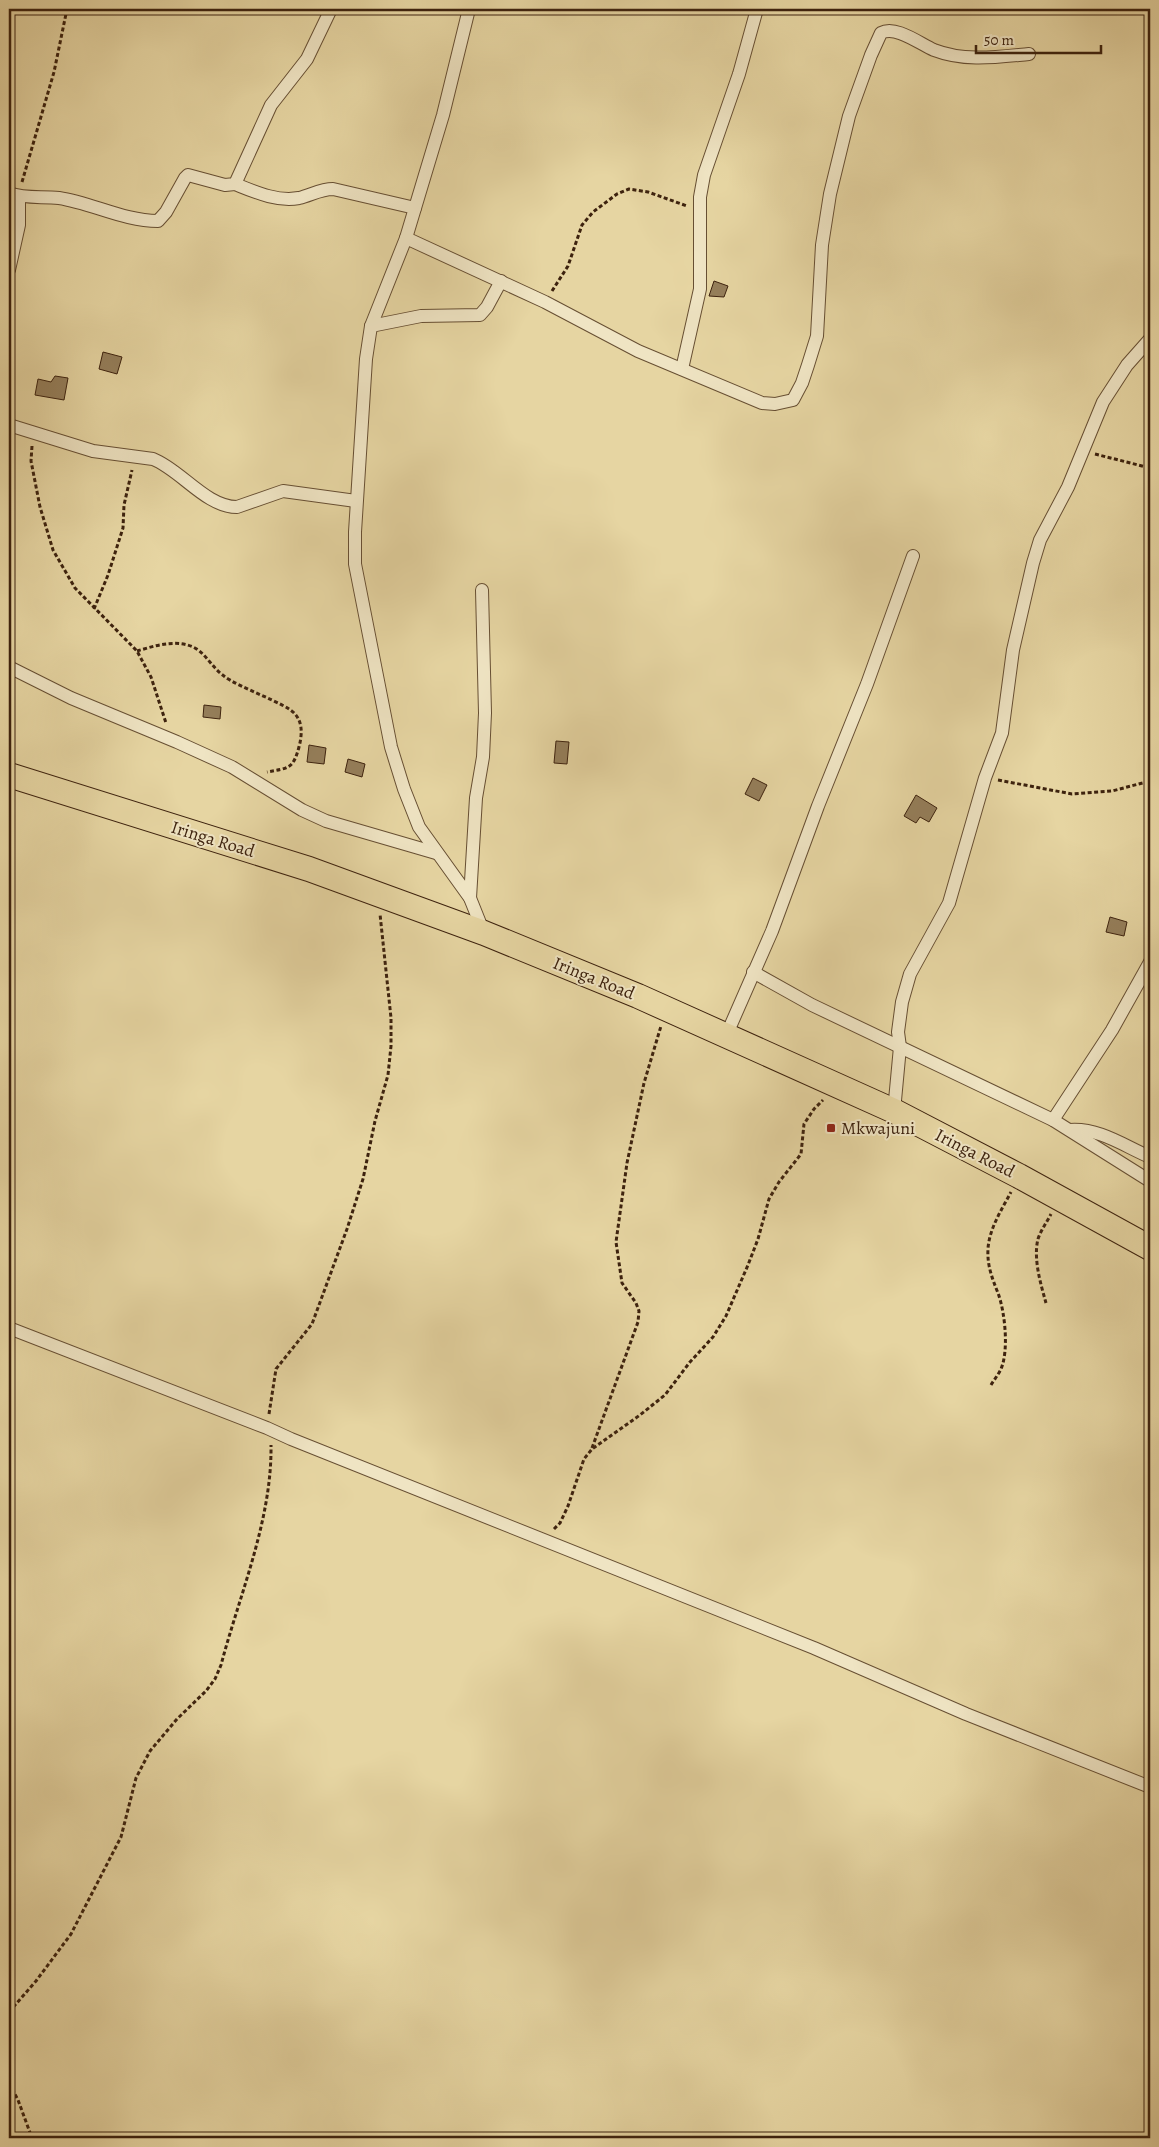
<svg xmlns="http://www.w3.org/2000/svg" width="1159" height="2147" font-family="Alegreya,serif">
  <rect width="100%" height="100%" fill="#e6d5a2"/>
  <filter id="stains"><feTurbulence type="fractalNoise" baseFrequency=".004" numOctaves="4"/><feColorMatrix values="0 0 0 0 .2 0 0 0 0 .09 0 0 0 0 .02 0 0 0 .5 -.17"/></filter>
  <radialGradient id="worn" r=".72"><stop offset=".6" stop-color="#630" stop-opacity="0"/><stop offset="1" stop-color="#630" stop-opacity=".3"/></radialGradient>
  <g fill="#957f5b" stroke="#3d220e">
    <path d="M714 281 728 286 724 297 709 296Z"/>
    <path d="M103 352 122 357 117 374 99 369Z"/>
    <path d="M55 376 68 378 64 400 35 395 38 379 51 382Z"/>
    <path d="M204 705 221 707 220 719 203 717Z"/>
    <path d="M556 741 569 742 567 764 554 763Z"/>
    <path d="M309 745 326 748 324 764 307 762Z"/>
    <path d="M348 759 365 764 362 777 345 772Z"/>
    <path d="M753 778 767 785 759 801 745 794Z"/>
    <path d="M916 795 937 808 929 822 920 817 916 823 904 816Z"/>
    <path d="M1110 917 1127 922 1124 936 1106 932Z"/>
  </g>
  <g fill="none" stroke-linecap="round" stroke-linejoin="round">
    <defs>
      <g id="street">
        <path d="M469 9 443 115 406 238 371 326 366 359 355 532V564L391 747 404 789 419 827 470 898 484 933"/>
        <path d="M235 184C255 192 277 202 299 198 311 195 321 189 333 189L415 208"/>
        <path d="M9 193C25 199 42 196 59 198 92 203 124 221 158 221L166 212 185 178 188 175 225 185 235 184 271 105 307 59 331 9"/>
        <path d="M406 238 545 302 638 351 762 403 775 404 793 400 802 383 808 365 817 336 822 245 830 194 849 116 871 55 881 33C896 25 920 44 934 50 965 62 997 57 1029 54"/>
        <path d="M9 270 19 225V197"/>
        <path d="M371 326 421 316 480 315 487 307 501 281"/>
        <path d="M682 369 700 289V197L704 175 739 74 757 9"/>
        <path d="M9 425 93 451 153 459C181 470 206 507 237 507L283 491 356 501"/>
        <path d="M9 667 71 698 177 742 232 767 302 810 326 821 436 853"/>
        <path d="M470 898 476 798 483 757 485 713 482 590"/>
        <path d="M753 972 812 1005 1053 1120 1150 1181"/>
        <path d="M726 1036 772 931 818 806 867 684 913 556"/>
        <path d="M894 1111 900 1047 898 1032 902 1002 910 974 949 903 985 778 1002 733 1013 650 1033 563 1040 540 1068 487 1103 402 1127 365 1150 339"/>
        <path d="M1053 1120 1112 1030 1150 962"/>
        <path d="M1070 1130C1100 1128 1124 1146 1150 1157"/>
        <path d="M9 1328 267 1428 291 1439 814 1648 966 1714 1150 1787"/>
      </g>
      <path id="highway" d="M9 775 309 869 484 933 638 996 894 1111 1019 1176 1150 1248"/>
    </defs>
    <use href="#street" stroke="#674f33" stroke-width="14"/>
    <use href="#highway" stroke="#3d220e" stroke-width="26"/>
    <g stroke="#3d220e" stroke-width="3" stroke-dasharray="4 2.5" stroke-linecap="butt">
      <path d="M22 182 54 72 67 9"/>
      <path d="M552 291 568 266 582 225 593 212 617 194 629 189 648 192 687 206"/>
      <path d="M32 446 31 461 40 507 53 550 75 588 137 651 151 677 166 723"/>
      <path d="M1095 454 1150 468"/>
      <path d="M94 609 108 575 123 528 124 505 132 470"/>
      <path d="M137 651C154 646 175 639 193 647 206 653 212 668 224 676 239 688 286 703 295 714 303 723 302 735 299 747 293 769 289 768 267 772"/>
      <path d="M998 780 1072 794 1112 791 1150 781"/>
      <path d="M1046 1303C1041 1285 1033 1259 1038 1239 1041 1230 1047 1222 1051 1214"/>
      <path d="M991 1385C994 1380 998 1375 1001 1369 1009 1350 1005 1312 998 1293 992 1278 987 1265 988 1249 989 1229 1002 1209 1011 1192"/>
      <path d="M269 1414 276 1369 312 1324 347 1229 363 1179 375 1121 388 1075 391 1046V1018L380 914"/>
      <path d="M592 1448 638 1322 639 1311 636 1303 622 1283 616 1242 627 1163 644 1083 661 1026"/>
      <path d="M554 1529 560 1523 568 1506 584 1459 592 1449 640 1415 665 1395 690 1362 713 1337 726 1316 748 1265 758 1239 769 1199 779 1182 801 1154 804 1124 814 1109 823 1100"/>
      <path d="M9 2012 36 1981 71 1934 121 1837 136 1778 150 1751 177 1719 206 1691 215 1679 221 1665C240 1593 272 1520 271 1445"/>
      <path d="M9 2083 18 2100 32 2138"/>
    </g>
    <use href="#street" stroke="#efe4c3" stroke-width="12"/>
    <use href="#highway" stroke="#e6d5a2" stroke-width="24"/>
  </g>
  <rect fill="#8f2418" stroke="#efe4c3" stroke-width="2" x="826" y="1123" width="10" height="10" rx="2.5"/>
  <g text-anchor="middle" stroke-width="4" stroke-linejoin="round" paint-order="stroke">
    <g font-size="18" fill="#3d220e" stroke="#efe4c3">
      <text transform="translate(213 839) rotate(17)" y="6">Iringa Road</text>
      <text transform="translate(594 978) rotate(22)" y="6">Iringa Road</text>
      <text transform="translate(975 1153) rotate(27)" y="6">Iringa Road</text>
    </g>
    <g font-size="18" fill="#3d220e" stroke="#efe4c3" text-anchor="start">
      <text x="841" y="1134">Mkwajuni</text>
    </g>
  </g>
  <rect width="1159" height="2147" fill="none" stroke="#e6d5a2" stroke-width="30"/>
  <rect x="10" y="10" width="1139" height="2127" fill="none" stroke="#3d220e" stroke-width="2.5"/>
  <rect x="15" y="15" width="1129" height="2117" fill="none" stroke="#3d220e"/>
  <path d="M976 45v8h125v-8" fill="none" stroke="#3d220e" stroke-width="2.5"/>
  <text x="984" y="45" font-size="15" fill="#3d220e" stroke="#efe4c3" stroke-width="4" paint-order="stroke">50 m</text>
  <rect width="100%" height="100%" filter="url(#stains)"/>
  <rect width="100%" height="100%" fill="url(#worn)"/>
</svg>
